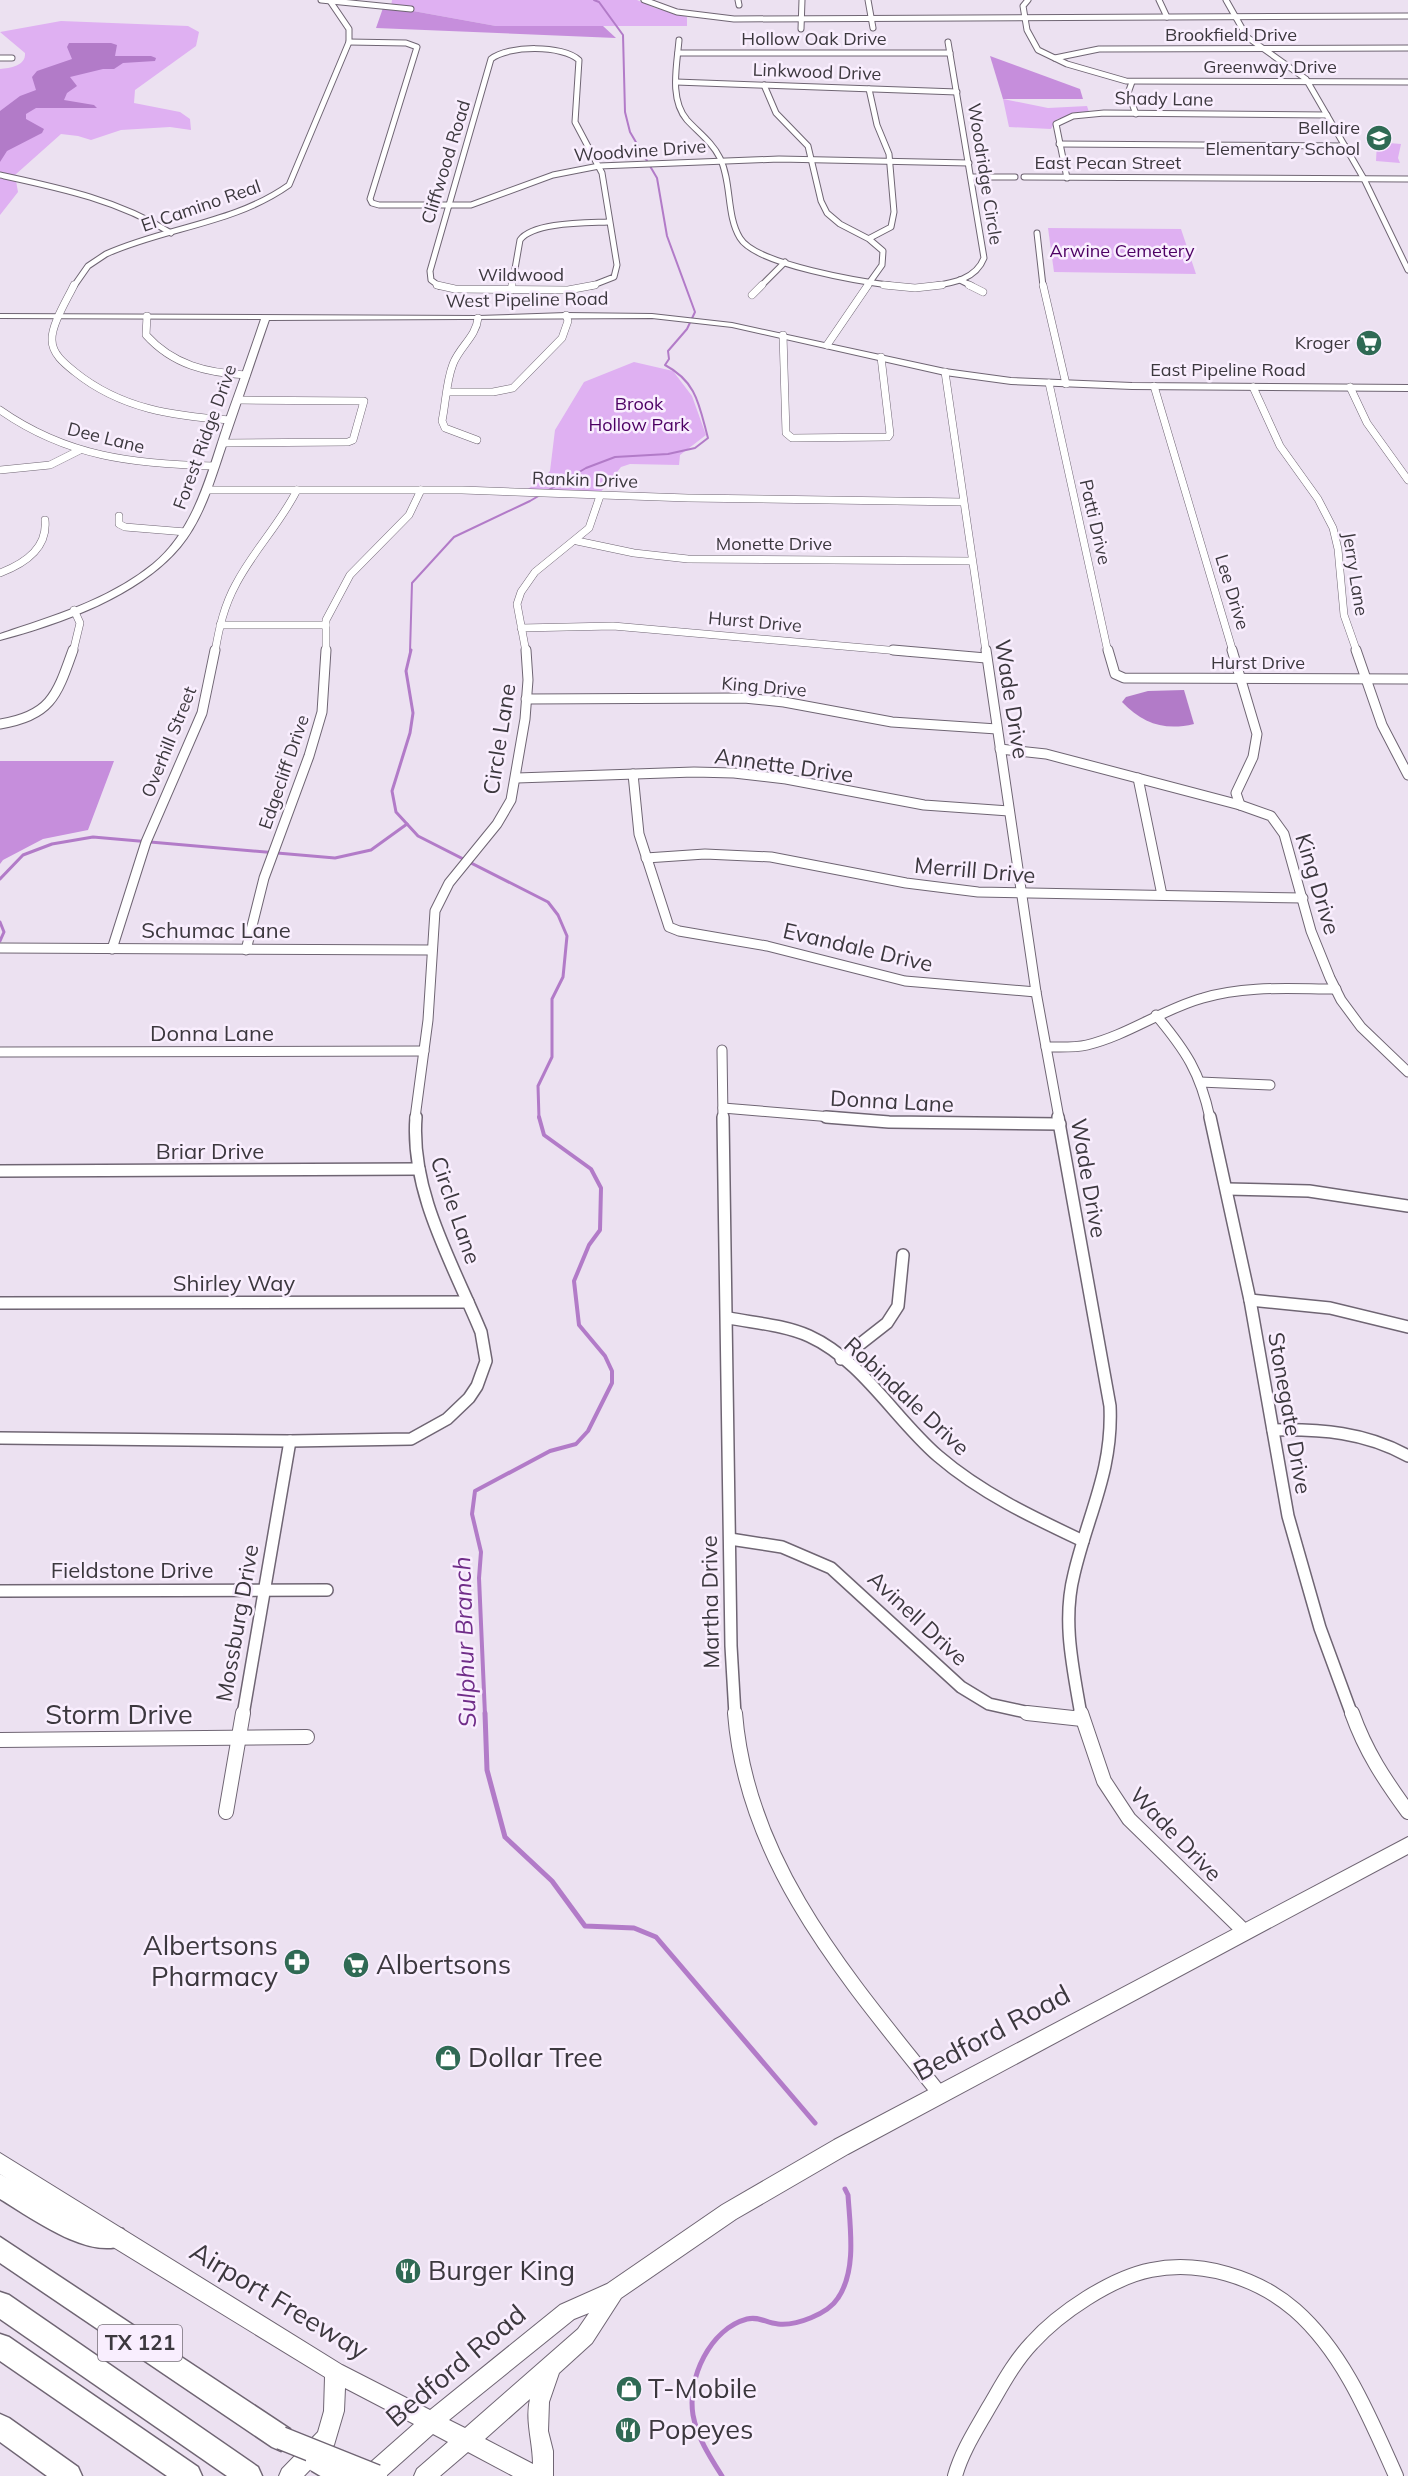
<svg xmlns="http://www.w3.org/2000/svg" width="1408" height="2476" font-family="Mulish,sans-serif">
  <rect width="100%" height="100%" fill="#ece1f1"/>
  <g fill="#dfb0f2">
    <path d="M392 0H637L655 8 687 17V26H496L391 7Z"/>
    <path d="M61 21 188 26 199 32 196 46 135 90 134 103 180 112 190 119 191 130 170 127 121 130 91 140 78 136 61 134 15 175 18 192 0 215V69C10 68 26 66 25 53L0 32Z"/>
    <path d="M1003 99 1048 108 1087 106 1089 112 1057 119 1051 129 1009 127Z"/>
    <path d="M1377 142 1401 144 1398 158 1400 163 1376 161Z"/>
    <path d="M1048 228 1181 229 1196 274 1054 272Z"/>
    <path d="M634 362 673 371 692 396 706 435 680 455 679 465 630 464 621 467 600 493 526 490 542 480 550 471 555 430 584 382Z"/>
  </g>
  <g fill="#c68edc">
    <path d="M391 7 496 26H603L616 38 376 28 383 8Z"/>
    <path d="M990 56 1080 89 1083 99H1003Z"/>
    <path d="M0 761H114L88 830 43 839 3 860 0 864Z"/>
  </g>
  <g fill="#b27bc8">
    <path d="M69 43H111L117 45 115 56H151L156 58 155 61 123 63 114 69H103L70 77 77 86 67 93 64 100 94 105 97 108H36L26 114V119L44 129 42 133 7 151 0 162V111L20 96 36 90 32 77 37 71 72 59 67 47Z"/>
    <path d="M1184 690 1194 724C1165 731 1143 724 1122 702L1126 697 1148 691Z"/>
  </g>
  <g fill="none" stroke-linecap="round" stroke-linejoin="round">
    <path stroke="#b27bc8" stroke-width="2" d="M410 652 412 583 454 537 530 501 586 468 615 457 668 454 695 448 708 438C699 405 697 382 665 365L669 359 668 351 687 329 695 312 667 236 657 178 630 132 625 112 623 35 599 2 594 0"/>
    <g stroke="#b27bc8" stroke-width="3">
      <path d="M411 650 406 671 413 713 410 733 392 791 396 812 418 836 548 902 558 915 567 936 563 977 552 999V1057L538 1086 539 1118"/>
      <path d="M0 879 23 855 52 844 93 837 335 858 371 850 407 824"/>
      <path d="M0 922 4 932 0 941"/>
    </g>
    <path stroke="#b27bc8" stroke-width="4" d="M485 1715 479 1578 481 1552 472 1514 475 1491 550 1451 576 1444 588 1431 612 1383V1371L605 1356 579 1325 574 1281 589 1245 600 1230 601 1188 591 1169 544 1135 539 1117"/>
    <g stroke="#b27bc8" stroke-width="5">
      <path d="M485 1713 487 1770 505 1837 552 1881 585 1926 634 1928 656 1937 815 2123"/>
      <path d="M722 2476C710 2457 697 2437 693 2415 687 2378 710 2329 747 2319 759 2316 766 2323 778 2324 796 2326 828 2314 838 2298 857 2270 850 2227 848 2195L845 2189"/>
    </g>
    <defs>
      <g id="minor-far4">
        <path d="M321 0 411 9"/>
        <path d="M644 0 677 12 734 19 1408 16"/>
        <path d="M738 0 739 5"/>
        <path d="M868 0 873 28"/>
        <path d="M1028 0 1023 6 1027 30 1038 50 1067 64 1126 81 1408 82"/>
        <path d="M1159 0 1167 17"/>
        <path d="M1226 0 1247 37 1306 79 1364 179 1408 270"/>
        <path d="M801 29 802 0"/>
        <path d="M679 40C677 65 669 99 687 120 699 133 712 142 720 158 732 183 726 215 740 238 756 265 864 282 895 286"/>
        <path d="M349 42 406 43 417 47 370 199 372 203 379 205H471L553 175 599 166 779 159 969 163"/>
        <path d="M678 53H950"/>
        <path d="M0 58H12"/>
        <path d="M1055 58 1099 49 1408 48"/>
        <path d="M676 82 957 92"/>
        <path d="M1132 82 1128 93 1136 114"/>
        <path d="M764 85 776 113 808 146 821 201 827 213 840 224 869 239 883 251 882 265 867 286"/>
        <path d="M869 89 877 125 889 154 894 212 891 227 870 238"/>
        <path d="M1059 144 1345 146"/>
        <path d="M0 175C60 188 118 200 171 233"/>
        <path d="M971 177H1015"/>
        <path d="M1024 177 1408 179"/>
        <path d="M1067 178 1056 124 1073 116 1104 113 1327 115"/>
        <path d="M1037 233 1043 286"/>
        <path d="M960 280 972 286"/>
        <path d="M74 286 88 266 106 254C166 227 234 224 289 185L349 42V29L330 1"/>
        <path d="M439 286 431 280 430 271 491 59C508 45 563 45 579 60L575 122 602 173 617 265 614 277 591 286"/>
        <path d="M512 286 520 240C533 222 587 223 608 222"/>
        <path d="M761 286 785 262"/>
        <path d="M933 286C953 283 976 279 984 258L948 42"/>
      </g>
      <g id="minor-far3">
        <path d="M74 285C68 298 51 325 52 340 52 354 65 364 75 372 121 409 173 416 230 420"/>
        <path d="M437 285 455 289 568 290 595 285"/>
        <path d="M884 285 915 288 942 285"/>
        <path d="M969 285 983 292"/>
        <path d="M1043 285 1066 384"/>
        <path d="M511 290 512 285"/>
        <path d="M752 295 762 285"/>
        <path d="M147 316 146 335C173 365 207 373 246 375"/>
        <path d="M783 335 786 433 792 438 888 437 890 434 881 357"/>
        <path d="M827 345 868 285"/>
        <path d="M945 372 986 652"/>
        <path d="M1049 383 1108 652"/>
        <path d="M1154 386 1233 652"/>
        <path d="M1253 387 1280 446 1318 499 1333 528 1338 549 1344 615 1357 652"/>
        <path d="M1350 387 1367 423 1408 480"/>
        <path d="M448 392H493L513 388 562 338 568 321 566 315"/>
        <path d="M0 410C67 457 134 464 214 466"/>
        <path d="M477 440 445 428 442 421C446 402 446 382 453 364 460 346 476 337 478 318"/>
        <path d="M222 443 348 442 353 440 364 401 237 400"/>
        <path d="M0 470 50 465 80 450"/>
        <path d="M206 490H462L688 498 963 502"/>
        <path d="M119 516V524L125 527 186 532"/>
        <path d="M577 541 634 553 688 559 971 561"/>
        <path d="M0 573C24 564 48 549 45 520"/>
        <path d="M220 625H326"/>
        <path d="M521 628 613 626 911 652"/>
        <path d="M73 652 80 623 74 610"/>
        <path d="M215 652C219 628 224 606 236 584 253 551 280 524 297 490"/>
        <path d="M326 652V620L350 575 409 515 421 490"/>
        <path d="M526 652 517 604 521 592 535 572 589 528 600 496"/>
      </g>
      <g id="minor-far2">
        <path d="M893 650 986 658"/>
        <path d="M986 650 1036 992 1059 1118"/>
        <path d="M1108 650 1115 674 1124 678 1408 679"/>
        <path d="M1232 650 1257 734 1253 757 1236 793 1240 805"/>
        <path d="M1356 650 1382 725 1408 775"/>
        <path d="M526 699 744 698 784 702 892 722 997 729"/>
        <path d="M0 724C51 716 57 695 73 650"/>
        <path d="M1000 749 1046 754 1240 805 1271 816 1284 834 1311 931 1330 978 1341 1000 1361 1027 1408 1072"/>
        <path d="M633 774 639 834 669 927 679 931 767 946 905 981 1036 992"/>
        <path d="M517 778 694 772 734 773 786 779 924 805 1009 811"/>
        <path d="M1138 778 1162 895"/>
        <path d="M646 858 705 854 771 857 906 883 978 892 1303 898"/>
        <path d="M0 948 432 950"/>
        <path d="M112 949 146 842 202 713 215 650"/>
        <path d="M246 950 264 878 309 756 322 712 326 650"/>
        <path d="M1156 1015C1186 1051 1200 1072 1210 1118"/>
        <path d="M1046 1047C1060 1047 1074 1048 1087 1045 1128 1035 1163 1009 1203 998 1246 985 1292 989 1336 989"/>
        <path d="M722 1050 723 1118"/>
        <path d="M0 1052 424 1051"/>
        <path d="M1200 1082 1270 1085"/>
        <path d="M723 1108 844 1118"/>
        <path d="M415 1118 428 1020 435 911 449 883 497 824 511 800 525 719 528 680 526 650"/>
      </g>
      <g id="minor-far1">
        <path d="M723 1117 731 1646 735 1715"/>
        <path d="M826 1117 889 1122 1060 1124"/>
        <path d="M1058 1117 1110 1406C1113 1471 1088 1514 1074 1574 1062 1621 1073 1668 1081 1715"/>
        <path d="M1210 1117 1250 1300 1288 1516 1320 1628 1352 1715"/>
        <path d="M0 1171 419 1169"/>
        <path d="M1227 1189 1309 1191 1408 1206"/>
        <path d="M1250 1300 1330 1308 1408 1327"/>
        <path d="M0 1303 468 1302"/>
        <path d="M729 1318C755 1323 784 1325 809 1336 862 1360 895 1419 938 1456 981 1493 1032 1517 1083 1541"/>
        <path d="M841 1359 887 1323 898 1306 903 1255"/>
        <path d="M1273 1430C1321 1429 1365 1432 1408 1456"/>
        <path d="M0 1438 290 1441 411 1439 447 1419 469 1398 477 1386 486 1361 481 1332C453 1264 410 1192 416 1117"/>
        <path d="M730 1539 782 1547 831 1568 961 1687 989 1704 1039 1715"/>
        <path d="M0 1591 327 1590"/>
        <path d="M243 1715 290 1441"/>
      </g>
      <g id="minor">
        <path d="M735 1713C747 1865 849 1980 940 2094"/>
        <path d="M1027 1713 1082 1719"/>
        <path d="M1081 1713 1104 1781 1129 1819 1244 1931"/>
        <path d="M1352 1713C1366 1752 1384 1779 1408 1812"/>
        <path d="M0 1740 307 1737"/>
        <path d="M226 1812 243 1713"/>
        <path d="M955 2476C962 2451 976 2430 989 2407 1002 2385 1014 2362 1032 2343 1059 2313 1111 2278 1151 2270 1200 2260 1257 2277 1295 2310 1344 2353 1370 2418 1396 2476"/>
      </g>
      <g id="major">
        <path d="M566 313 652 314 732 323 945 369 1011 378 1132 383 1408 385V391L1132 389 1011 384 945 375 732 327 652 318 269 320C255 360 242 400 228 440 215 477 205 517 180 547 139 596 60 624 0 640V634C53 616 109 600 153 564 194 530 207 475 223 427 236 391 249 355 261 319L0 318V314L478 316Z"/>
        <path d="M1408 1837V1854L848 2154 736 2219 621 2298 592 2343 559 2373 549 2402 548 2431 553 2451V2476H513L468 2452 440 2476H414L417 2469 448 2442 433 2434 386 2476H360L363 2469 414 2424 345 2388 344 2411 334 2445 304 2476H279L282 2469 318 2432 324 2411 325 2377 51 2209 0 2174V2153L342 2365 430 2410 560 2305 607 2284 722 2205 834 2140ZM589 2313 578 2329 465 2428 449 2420 574 2319ZM530 2399C525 2421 533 2442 533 2464L485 2439Z"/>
      </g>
      <g id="highway">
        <path d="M0 2174 77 2219 123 2229 127 2237 123 2245C88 2260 30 2217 0 2199Z"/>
        <path d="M0 2237 290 2429 294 2438 290 2447 281 2451 272 2447 0 2263Z"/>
        <path d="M0 2292 9 2295 258 2467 262 2476H227L0 2319Z"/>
        <path d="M0 2334 9 2337 198 2467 202 2476H167L0 2361Z"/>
        <path d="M0 2414 9 2418 78 2467 82 2476H47L0 2442Z"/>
      </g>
    </defs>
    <use href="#minor-far4" stroke="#6f6573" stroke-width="7"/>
    <use href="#minor-far3" stroke="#6f6573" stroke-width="8"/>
    <use href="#minor-far2" stroke="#6f6573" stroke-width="11"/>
    <use href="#minor-far1" stroke="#6f6573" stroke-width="14"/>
    <use href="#minor" stroke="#6f6573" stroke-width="16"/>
    <use href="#major" stroke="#6f6573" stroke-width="2"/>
    <use href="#highway" stroke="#6f6573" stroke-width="3"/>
    <use href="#minor-far4" stroke="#fff" stroke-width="5"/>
    <use href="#minor-far3" stroke="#fff" stroke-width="7"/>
    <use href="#minor-far2" stroke="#fff" stroke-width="9"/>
    <use href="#minor-far1" stroke="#fff" stroke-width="11"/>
    <use href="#minor" stroke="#fff" stroke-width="14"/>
    <use href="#major" fill="#fff" fill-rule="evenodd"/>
    <use href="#highway" fill="#fff" fill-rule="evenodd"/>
    <defs>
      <g id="highway-bridge">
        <path d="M281 2438 376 2476"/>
        <path d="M317 2461 342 2476"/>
      </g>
    </defs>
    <use href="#highway-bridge" stroke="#6f6573" stroke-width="25" stroke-linecap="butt"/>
    <use href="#highway-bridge" stroke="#fff" stroke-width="22"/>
  </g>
  <defs>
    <symbol id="school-disc" viewBox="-11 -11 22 22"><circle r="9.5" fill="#2f6a54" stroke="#f9eefe"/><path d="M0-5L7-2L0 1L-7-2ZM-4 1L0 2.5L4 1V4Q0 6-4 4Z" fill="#fff"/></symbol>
    <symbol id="supermarket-disc" viewBox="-11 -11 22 22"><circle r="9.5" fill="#2f6a54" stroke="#f9eefe"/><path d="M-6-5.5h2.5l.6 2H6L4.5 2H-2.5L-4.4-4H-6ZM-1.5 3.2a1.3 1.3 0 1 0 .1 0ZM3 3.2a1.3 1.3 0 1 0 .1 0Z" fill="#fff"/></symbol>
    <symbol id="pharmacy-disc" viewBox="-11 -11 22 22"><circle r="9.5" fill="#2f6a54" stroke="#f9eefe"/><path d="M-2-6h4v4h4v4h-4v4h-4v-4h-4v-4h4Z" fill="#fff"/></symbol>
    <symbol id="shop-disc" viewBox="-11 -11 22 22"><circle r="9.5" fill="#2f6a54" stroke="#f9eefe"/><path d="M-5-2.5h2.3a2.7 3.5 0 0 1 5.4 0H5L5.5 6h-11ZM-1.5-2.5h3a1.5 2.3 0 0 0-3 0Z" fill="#fff"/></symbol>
    <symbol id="restaurant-disc" viewBox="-11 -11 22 22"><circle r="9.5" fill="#2f6a54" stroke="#f9eefe"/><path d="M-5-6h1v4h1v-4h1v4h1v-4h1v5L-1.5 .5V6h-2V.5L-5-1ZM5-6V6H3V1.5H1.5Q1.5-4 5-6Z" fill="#fff"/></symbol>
  </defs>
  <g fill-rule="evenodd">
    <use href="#school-disc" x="1364" y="123" width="30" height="30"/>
    <use href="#supermarket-disc" x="1354" y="328" width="30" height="30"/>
    <use href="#pharmacy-disc" x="282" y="1947" width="30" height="30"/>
    <use href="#supermarket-disc" x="341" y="1950" width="30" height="30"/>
    <use href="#shop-disc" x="433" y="2043" width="30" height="30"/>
    <use href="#restaurant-disc" x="393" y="2256" width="30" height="30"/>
    <use href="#shop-disc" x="614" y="2374" width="30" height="30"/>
    <use href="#restaurant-disc" x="613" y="2415" width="30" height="30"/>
  </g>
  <g text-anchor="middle" stroke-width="5" stroke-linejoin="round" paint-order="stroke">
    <g font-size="18" fill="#3c383e" stroke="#f9eefe">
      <text x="1231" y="41">Brookfield Drive</text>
      <text x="814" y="45">Hollow Oak Drive</text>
      <text x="1270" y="73">Greenway Drive</text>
      <text transform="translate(817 72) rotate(2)" y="6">Linkwood Drive</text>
      <text transform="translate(1164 99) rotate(1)" y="6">Shady Lane</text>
      <text transform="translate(640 151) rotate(-4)" y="6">Woodvine Drive</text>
      <text transform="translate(446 162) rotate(-73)" y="6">Cliffwood Road</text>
      <text x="1108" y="169">East Pecan Street</text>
      <text transform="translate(985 174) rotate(81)" y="6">Woodridge Circle</text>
      <text transform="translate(201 206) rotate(-19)" y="6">El Camino Real</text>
      <text x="521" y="281">Wildwood</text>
      <text transform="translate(527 300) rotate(-1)" y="6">West Pipeline Road</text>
      <text x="1228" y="376">East Pipeline Road</text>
      <text transform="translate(205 437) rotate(-70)" y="6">Forest Ridge Drive</text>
      <text transform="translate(106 438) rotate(14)" y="6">Dee Lane</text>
      <text transform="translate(585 480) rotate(2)" y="6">Rankin Drive</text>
      <text transform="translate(1095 522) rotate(77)" y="6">Patti Drive</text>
      <text x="774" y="550">Monette Drive</text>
      <text transform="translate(1355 574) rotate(81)" y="6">Jerry Lane</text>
      <text transform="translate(1232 592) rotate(73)" y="6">Lee Drive</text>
      <text transform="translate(755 622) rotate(5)" y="6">Hurst Drive</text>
      <text x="1258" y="669">Hurst Drive</text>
      <text transform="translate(764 687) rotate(5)" y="6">King Drive</text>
      <text transform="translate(169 742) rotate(-68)" y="6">Overhill Street</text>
      <text transform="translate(284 772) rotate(-71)" y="6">Edgecliff Drive</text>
    </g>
    <g font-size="18" fill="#3c383e" stroke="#f9eefe" text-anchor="end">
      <text x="1360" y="134">Bellaire<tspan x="1360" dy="21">Elementary School</tspan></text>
      <text x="1350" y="349">Kroger</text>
    </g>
    <g font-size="18" fill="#4d0064" stroke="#f9eefe">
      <text x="1122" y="257">Arwine Cemetery</text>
      <text x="639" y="410">Brook<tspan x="639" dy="21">Hollow Park</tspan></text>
    </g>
    <rect fill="#f9eefe" stroke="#756f78" stroke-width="1.5" x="98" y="2325" width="84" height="36" rx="4.5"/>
    <g font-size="21" font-weight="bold" fill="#3c383e">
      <text x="140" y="2350">TX 121</text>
    </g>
    <g font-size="22" fill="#3c383e" stroke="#f9eefe">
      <text transform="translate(1012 699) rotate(81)" y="8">Wade Drive</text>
      <text transform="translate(499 739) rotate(-81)" y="8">Circle Lane</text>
      <text transform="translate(784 765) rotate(8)" y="8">Annette Drive</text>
      <text transform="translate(975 870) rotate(5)" y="8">Merrill Drive</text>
      <text transform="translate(1318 884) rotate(73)" y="8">King Drive</text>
      <text x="216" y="938">Schumac Lane</text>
      <text transform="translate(858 947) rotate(13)" y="8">Evandale Drive</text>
      <text x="212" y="1041">Donna Lane</text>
      <text transform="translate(892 1101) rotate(3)" y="8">Donna Lane</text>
      <text x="210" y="1159">Briar Drive</text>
      <text transform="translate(1089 1178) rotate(80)" y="8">Wade Drive</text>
      <text transform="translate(456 1210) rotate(71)" y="8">Circle Lane</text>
      <text x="234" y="1291">Shirley Way</text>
      <text transform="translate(907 1396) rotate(43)" y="8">Robindale Drive</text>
      <text transform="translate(1290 1413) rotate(80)" y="8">Stonegate Drive</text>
      <text x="132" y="1578">Fieldstone Drive</text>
      <text transform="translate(710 1602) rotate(-91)" y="8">Martha Drive</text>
      <text transform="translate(918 1618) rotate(43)" y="8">Avinell Drive</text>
      <text transform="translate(237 1623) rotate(-80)" y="8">Mossburg Drive</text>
      <text transform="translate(1176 1834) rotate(46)" y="8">Wade Drive</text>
    </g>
    <g font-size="24" font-style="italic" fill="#702d89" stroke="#f9eefe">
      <text transform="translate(465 1642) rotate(-92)" y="8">Sulphur Branch</text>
    </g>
    <g font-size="27" fill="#3c383e" stroke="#f9eefe">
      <text x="119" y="1724">Storm Drive</text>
      <text transform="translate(992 2033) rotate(-28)" y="9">Bedford Road</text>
      <text transform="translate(279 2301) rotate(31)" y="9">Airport Freeway</text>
      <text transform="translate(456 2366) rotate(-40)" y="9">Bedford Road</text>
    </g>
    <g font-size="27" fill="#3c383e" stroke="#f9eefe" text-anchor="start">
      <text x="278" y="1955" text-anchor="end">Albertsons<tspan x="278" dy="31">Pharmacy</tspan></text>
      <text x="376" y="1974">Albertsons</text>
      <text x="468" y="2067">Dollar Tree</text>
      <text x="428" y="2280">Burger King</text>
      <text x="648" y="2398">T-Mobile</text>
      <text x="648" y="2439">Popeyes</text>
    </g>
  </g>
</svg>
